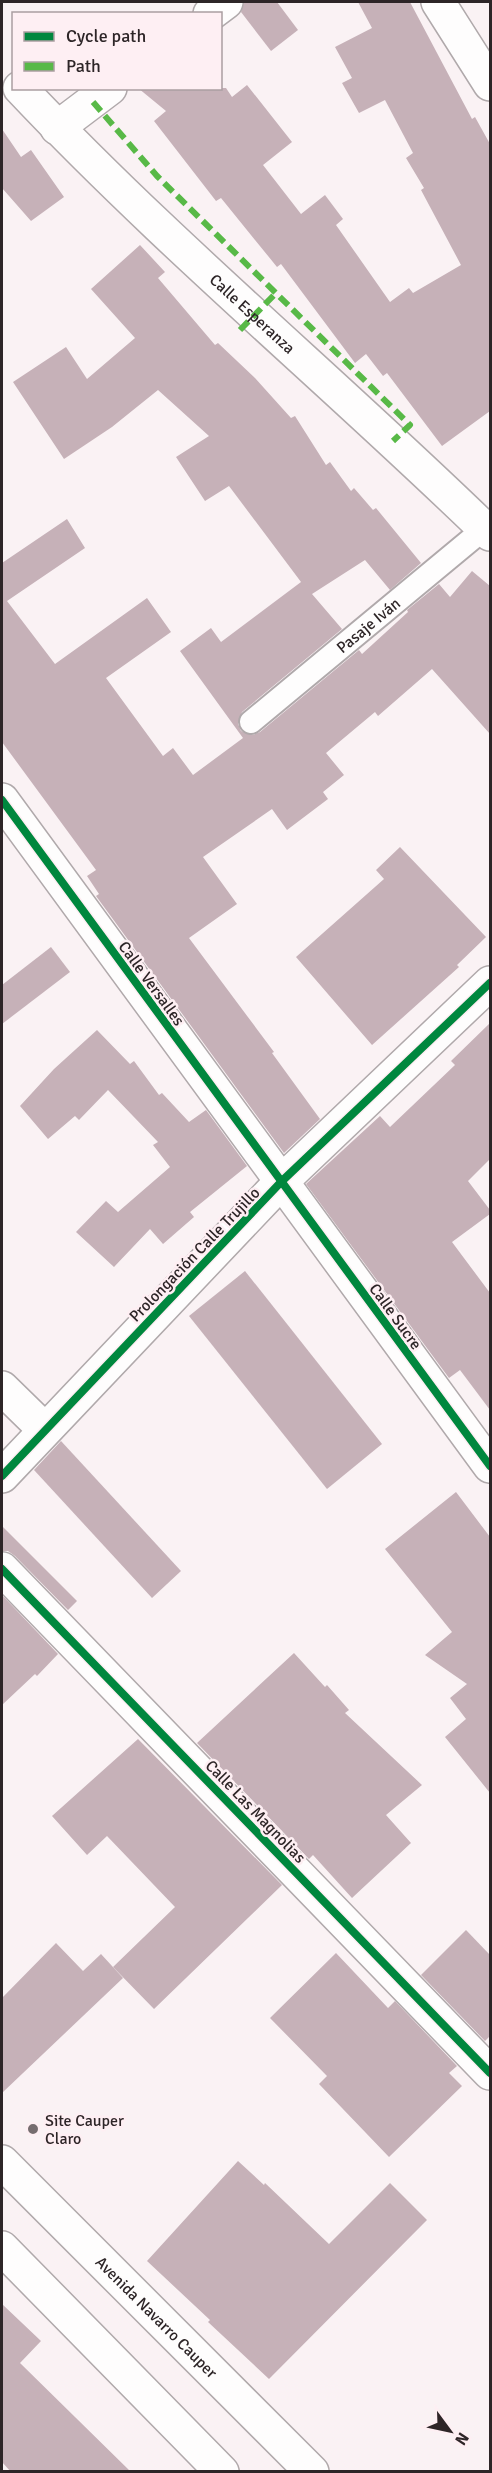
<svg xmlns="http://www.w3.org/2000/svg" width="492" height="2473" font-family="Signika,sans-serif">
  <rect width="100%" height="100%" fill="#faf2f4"/>
  <g fill="#c6b1b8">
    <path d="M244 2H277L298 30 271 51 241 12Z"/>
    <path d="M358 2H410L472 119 475 117 490 144V411L442 446 387 373 383 376 366 354 355 363 281 264 277 267 221 198 216 201 154 121 166 111 138 88H226L232 97 247 85 292 142 263 165 301 214 325 195 343 219 336 225 390 302 409 288 413 293 461 265 421 190 424 188 406 158 413 153 385 100 359 113 342 83 352 78 335 47 372 28Z"/>
    <path d="M2 129 21 157 31 150 64 197 31 221 2 188Z"/>
    <path d="M140 245 165 272 158 278 215 345 218 343 255 378 291 418 295 416 326 465 330 462 351 491 354 488 373 510 376 508 421 563 390 590 365 560 312 594 342 629 242 712 238 724 241 731 253 735 260 732 359 650 362 654 408 612 407 610 439 584 450 597 472 571 490 586V734L432 669 378 716 375 712 326 753 344 775 323 792 328 799 287 830 272 809 203 857 237 904 189 938 274 1052 272 1053 320 1119 284 1153 96 896 99 894 87 876 96 870 2 742V563L67 519 85 548 7 601 55 664 147 598 171 632 106 678 163 756 173 748 193 775 243 738 180 651 211 628 221 642 301 582 229 486 205 501 176 457 209 436 158 390 112 427 64 459 13 382 66 347 87 379 135 338 91 289Z"/>
    <path d="M400 847 486 937 457 965 459 967 372 1045 296 957 384 879 376 870Z"/>
    <path d="M51 947 70 972 2 1024V985Z"/>
    <path d="M490 1023V1159L468 1181 490 1210V1214L452 1242 490 1293V1410L460 1370 449 1378 306 1184 380 1116 390 1127 455 1065 451 1061Z"/>
    <path d="M97 1030 130 1064 134 1061 159 1095 162 1093 189 1122 206 1110 247 1166 190 1212 194 1217 163 1244 150 1229 114 1267 76 1232 106 1201 118 1212 170 1167 153 1145 158 1142 108 1090 79 1120 75 1116 48 1139 20 1106 54 1069Z"/>
    <path d="M245 1271 382 1444 327 1489 189 1316Z"/>
    <path d="M61 1441 181 1571 152 1598 34 1470Z"/>
    <path d="M456 1492 490 1537V1793L445 1737 466 1719 450 1698 467 1684 425 1655 452 1632 385 1549Z"/>
    <path d="M2 1526 77 1601 68 1610 15 1556 8 1551H2Z"/>
    <path d="M2 1595 58 1654 37 1676 35 1674 2 1705Z"/>
    <path d="M294 1653 325 1687 327 1685 349 1710 345 1713 422 1785 386 1815 411 1843 352 1898 313 1855 309 1859 197 1743Z"/>
    <path d="M138 1739 282 1885 154 2009 113 1967 175 1907 107 1836 87 1855 52 1816Z"/>
    <path d="M466 1930 490 1955V2036L485 2041 421 1975Z"/>
    <path d="M56 1943 83 1971 101 1954 123 1978 2 2093V1998Z"/>
    <path d="M336 1953 388 2008 395 2001 457 2066 449 2073 462 2086 389 2157 319 2084 327 2076 270 2018Z"/>
    <path d="M238 2161 264 2185 265 2183 329 2244 390 2183 427 2220 269 2379 208 2322 210 2320 147 2261Z"/>
    <path d="M2 2304 41 2341 20 2363 131 2472H11L2 2462Z"/>
  </g>
  <g fill="none" stroke-linecap="round" stroke-linejoin="round">
    <defs>
      <g id="lane">
        <path id="s1" d="M251 722 485 528"/>
      </g>
      <g id="street">
        <path d="M438 2 490 84"/>
        <path d="M210 14 226 2"/>
        <path id="s2" d="M20 88C168 245 336 384 490 534"/>
        <path d="M57 128 110 88"/>
        <path d="M2 800 490 1466"/>
        <path d="M2 1388 45 1430"/>
        <path d="M2 1476 281 1182 490 983"/>
        <path d="M2 1569 490 2073"/>
      </g>
      <g id="secondary">
        <path id="s3" d="M2 2162 312 2472"/>
        <path d="M2 2248 222 2472"/>
      </g>
    </defs>
    <use href="#lane" stroke="#b0a9ab" stroke-width="26"/>
    <use href="#street" stroke="#b0a9ab" stroke-width="36"/>
    <use href="#secondary" stroke="#b0a9ab" stroke-width="36"/>
    <use href="#lane" stroke="#fefdfd" stroke-width="22"/>
    <use href="#street" stroke="#fefdfd" stroke-width="33"/>
    <use href="#secondary" stroke="#fefdfd" stroke-width="33"/>
    <g stroke="#58b947" stroke-width="6" stroke-dasharray="12 6" stroke-linecap="butt">
      <path d="M93 102 157 176 410 425 393 441"/>
      <path d="M240 330 275 294"/>
    </g>
    <defs>
      <g id="cycleway">
        <path d="M2 800 490 1466"/>
        <path d="M2 1476 281 1182 490 983"/>
        <path d="M2 1569 490 2073"/>
      </g>
    </defs>
    <use href="#cycleway" stroke="#feeff3" stroke-width="11"/>
    <use href="#cycleway" stroke="#00873e" stroke-width="8"/>
  </g>
  <circle fill="#756d6f" stroke="#feeff3" stroke-width="2" cx="33" cy="2129" r="6"/>
  <g text-anchor="middle" stroke-width="5" stroke-linejoin="round" paint-order="stroke">
    <g font-size="16" fill="#2d2527" stroke="#feeff3">
      <text dy="6" stroke="none"><textPath href="#s2" startOffset="324">Calle Esperanza</textPath></text>
      <text dy="6" stroke="none"><textPath href="#s1" startOffset="152">Pasaje Iván</textPath></text>
      <text transform="translate(152 983) rotate(54)" y="6">Calle Versalles</text>
      <text transform="translate(194 1254) rotate(-46)" y="6">Prolongación Calle Trujillo</text>
      <text transform="translate(396 1316) rotate(54)" y="6">Calle Sucre</text>
      <text transform="translate(256 1811) rotate(46)" y="6">Calle Las Magnolias</text>
      <text dy="6" stroke="none"><textPath href="#s3" startOffset="219">Avenida Navarro Cauper</textPath></text>
    </g>
    <g font-size="16" fill="#2d2527" stroke="#feeff3" text-anchor="start">
      <text x="45" y="2126">Site Cauper<tspan x="45" dy="18">Claro</tspan></text>
    </g>
  </g>
  <rect width="492" height="2473" fill="none" stroke="#2d2527" stroke-width="6"/>
  <rect x="12" y="12" width="210" height="78" fill="#feeff3" stroke="#aa9ea1" stroke-width="1.5"/>
  <rect x="24" y="32" width="30" height="9" fill="#00873e" stroke="#aa9ea1" stroke-width="1.5"/>
  <text x="66" y="42" font-size="18" fill="#2d2527">Cycle path</text>
  <rect x="24" y="62" width="30" height="9" fill="#58b947" stroke="#aa9ea1" stroke-width="1.5"/>
  <text x="66" y="72" font-size="18" fill="#2d2527">Path</text>
  <g transform="translate(450 2431) rotate(123)" stroke="#feeff3" stroke-width="4.5" paint-order="stroke">
  <path d="M0-4.5L10 22L0 15L-10 22Z" fill="#2d2527"/>
  <text y="-9" font-size="16" font-weight="bold" text-anchor="middle" fill="#2d2527">N</text>
  </g>
</svg>
